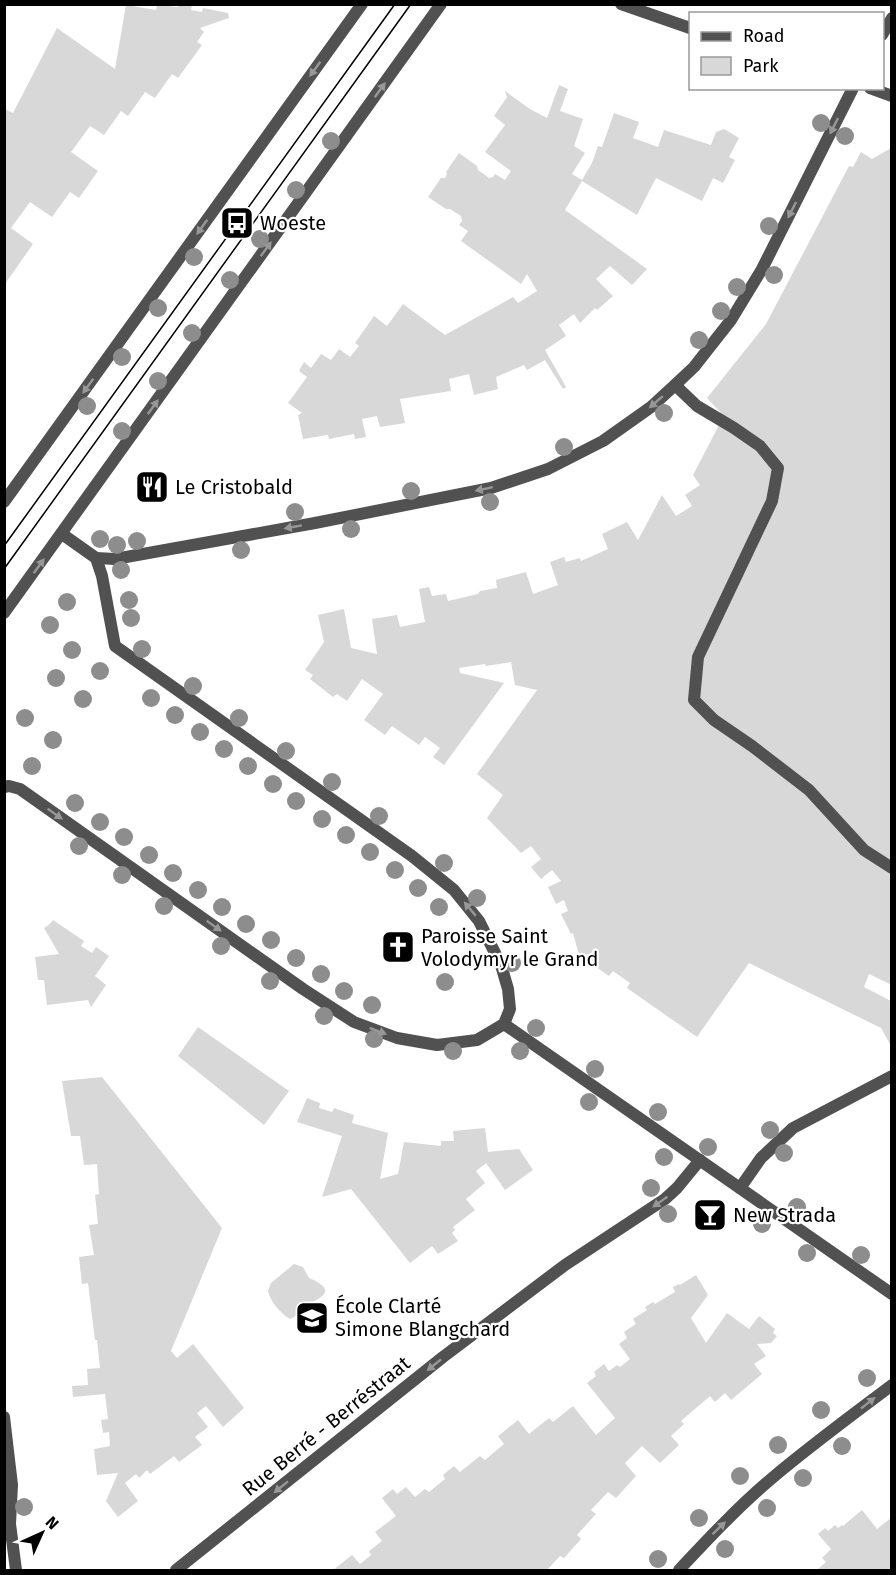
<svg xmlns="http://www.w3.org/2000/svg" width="896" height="1575" font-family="'Fira Sans',sans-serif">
  <rect width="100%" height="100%" fill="#fff"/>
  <g fill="#d8d8d8">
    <path d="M126 5 156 10 157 5 178 7 179 5H192L191 10 202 12 203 8 228 13 229 18 200 28 204 32 197 42 202 45 178 78 172 74 155 98 145 92 128 116 121 111 104 135 90 126 71 152 98 171 79 198 70 192 52 217 30 202 11 228 33 244 5 284V109L13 113 57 28 115 69Z"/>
    <path d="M559 85 568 89 560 111 583 119 574 146 585 153 572 174 582 180 592 163 598 146 602 147 614 113 639 122 633 138 658 147 664 130 711 145 716 132 724 129 739 138 729 157 735 160 723 183 713 178 702 201 656 178 637 215 582 181 565 210 647 269 632 285 610 266 596 279 613 296 597 310 595 308 580 323 574 314 559 325 566 336 545 350 566 387 563 389 545 360 527 370 524 365 496 377 498 389 474 395 469 374 449 379 451 391 400 399 405 423 380 427 377 416 362 419 366 437 355 439 354 434 329 439 328 435 303 439 298 415 302 413 288 403 307 377 299 371 304 362 311 368 321 354 331 360 339 349 350 357 359 346 355 343 374 316 387 326 403 304 445 335 513 297 518 303 537 291 527 274 521 284 461 241 468 231 459 225 462 221 461 216 450 209H446L428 197 441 178H445L447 174 446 172 459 153 477 166 478 170 489 178 493 177 495 174 505 180 511 171 485 152 505 125 494 116 507 97 505 91 530 109 547 118Z"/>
    <path d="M891 148 892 985 869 974 864 987 891 1001V1046L881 1028 749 963 697 1037 627 988 630 983 613 971 609 976 579 955 573 933 571 934 561 914 568 911 564 900 556 904 548 887 561 881 552 870 541 879 531 867 541 859 531 846 521 853 487 818 503 795 477 774 537 690 515 685 511 662 486 666 485 664 459 668 460 673 504 683 444 765 433 757 440 748 425 737 419 745 392 726 385 735 364 720 383 694 362 679 347 701 337 694 333 697 310 679 313 675 305 670 324 642 318 615 344 609 351 648 377 654 372 619 397 615 400 627 425 622 419 589 429 587 432 596 446 594 448 601 478 594 480 591 497 588 496 580 526 572 533 594 558 585 550 562 564 557 566 562 580 558 581 561 608 549 602 534 627 522 638 540 662 495 676 516 692 506 685 495 700 485 693 475 718 427 721 413 707 398 766 324 849 166 853 167 861 152 872 159Z"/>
    <path d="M53 920 84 941 81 946 92 953 96 947 109 956 95 976 106 985 91 1007 88 1000 47 1005 44 980H38L35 957 59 954 44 928 50 924Z"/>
    <path d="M198 1027 289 1091 264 1125 178 1056Z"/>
    <path d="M102 1077 222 1228 171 1351 177 1358 193 1344 244 1408 223 1427 206 1406 197 1413 208 1427 195 1437 202 1445 179 1462 174 1456 150 1474 147 1470 139 1478 136 1474 125 1483 138 1501 118 1517 106 1501 118 1473 97 1475 94 1449 110 1446 109 1432 103 1433 101 1420 108 1419 105 1394 73 1397 72 1386 88 1385 87 1369 100 1368 97 1340H95L88 1283 82 1284 79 1257 94 1255 89 1225 98 1224 95 1195 99 1194 97 1164 84 1165 80 1136H71L62 1081Z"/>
    <path d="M307 1098 320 1103 319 1108 332 1112 334 1108 354 1115 352 1123 388 1133 380 1179 398 1174 404 1142 441 1146V1141H454L453 1131 485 1128 488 1152 519 1149 533 1170 505 1190 486 1163 476 1171 485 1183 466 1199 475 1210 453 1227 455 1230 452 1233 458 1241 438 1254 432 1246 410 1263 351 1189 322 1197 342 1136 297 1122Z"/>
    <path d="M294 1264 303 1267 309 1278C316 1281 333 1288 321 1297 317 1301 310 1302 304 1306 298 1311 298 1316 290 1319 281 1314 270 1301 268 1291L271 1283Z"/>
    <path d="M696 1275 708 1295 691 1318 706 1343 727 1313 749 1329 759 1316 775 1329 773 1333 777 1336 771 1343 757 1344 766 1356 754 1364 762 1374 731 1400 725 1393 715 1402 710 1396 681 1421 684 1424 671 1436 679 1445 660 1463 642 1446 625 1463 636 1476 616 1498 608 1492 591 1510 596 1514 577 1535 581 1539 564 1558 560 1556 547 1570H333L352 1555 360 1564 371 1555 369 1551 382 1541 375 1532 396 1516 382 1498 393 1489 397 1494 406 1487 415 1497 425 1489 429 1492 445 1479 443 1475 454 1466 460 1472 480 1456 485 1460 504 1444 498 1436 518 1420 529 1434 549 1418 553 1422 573 1406 596 1435 615 1418 587 1383 596 1376 594 1372 604 1364 609 1371 617 1365 620 1367 630 1359 619 1344 627 1338 624 1332 636 1324 633 1319 647 1310 645 1307 653 1302 655 1304 675 1292 673 1287 679 1284 680 1285Z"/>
    <path d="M862 1510 877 1529 891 1518V1570H817L826 1562 822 1558 831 1549 818 1534 825 1528 828 1531 835 1525 838 1528 842 1525 843 1526Z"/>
  </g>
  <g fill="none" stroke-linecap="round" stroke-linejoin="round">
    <path stroke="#515151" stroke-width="12" d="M675 385 697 406 734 428 760 446 778 468 772 501 698 657 694 700 714 720 752 746 809 790 864 850 892 868"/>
    <g stroke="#515151" stroke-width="12">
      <path d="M621 4 690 28"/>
      <path d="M882 35 892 18"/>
      <path d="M870 88 892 96"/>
      <path d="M96 558 115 559 315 523 491 488 548 469 603 441 651 407 675 385 694 367 731 320 762 269 853 88"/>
      <path d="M4 787 9 786 20 789 303 989 354 1022 397 1038 437 1045 477 1040 504 1024 510 1009 508 989 501 965 479 921 454 890 412 856 115 646 102 576 96 558 62 534"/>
      <path d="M504 1024 892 1294"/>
      <path d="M740 1188 761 1158 793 1128 892 1076"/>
      <path d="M4 1417 12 1485 10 1524 16 1570"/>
      <path d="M176 1570 443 1357 565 1265 665 1199 677 1188 700 1160"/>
      <path d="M679 1570C708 1539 738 1507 771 1479 810 1446 851 1416 892 1385"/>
    </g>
    <g stroke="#515151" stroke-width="12">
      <path d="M4 502 362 4"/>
      <path d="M4 613 441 4"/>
    </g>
    <g stroke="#000" stroke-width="1.5">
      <path d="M4 546 395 4"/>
      <path d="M4 569 411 4"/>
    </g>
  </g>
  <g fill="#8d8d8d">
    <circle cx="821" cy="123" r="9"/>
    <circle cx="845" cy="136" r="9"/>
    <circle cx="331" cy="141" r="9"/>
    <circle cx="296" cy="190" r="9"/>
    <circle cx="769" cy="226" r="9"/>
    <circle cx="260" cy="239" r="9"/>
    <circle cx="194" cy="257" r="9"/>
    <circle cx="774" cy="275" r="9"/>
    <circle cx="230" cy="280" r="9"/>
    <circle cx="737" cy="287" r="9"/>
    <circle cx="158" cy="308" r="9"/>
    <circle cx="721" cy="311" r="9"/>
    <circle cx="192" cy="333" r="9"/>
    <circle cx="699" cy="340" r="9"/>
    <circle cx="122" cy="357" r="9"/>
    <circle cx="158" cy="381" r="9"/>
    <circle cx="87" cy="406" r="9"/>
    <circle cx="664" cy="413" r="9"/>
    <circle cx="122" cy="431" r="9"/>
    <circle cx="564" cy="447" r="9"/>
    <circle cx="411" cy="491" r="9"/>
    <circle cx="490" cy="502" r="9"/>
    <circle cx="295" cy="512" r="9"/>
    <circle cx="351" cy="529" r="9"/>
    <circle cx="100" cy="539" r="9"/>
    <circle cx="137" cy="541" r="9"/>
    <circle cx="117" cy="545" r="9"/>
    <circle cx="241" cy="550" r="9"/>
    <circle cx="121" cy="570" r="9"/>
    <circle cx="129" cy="600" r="9"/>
    <circle cx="67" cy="602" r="9"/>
    <circle cx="131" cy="618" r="9"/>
    <circle cx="50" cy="625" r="9"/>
    <circle cx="142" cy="649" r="9"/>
    <circle cx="72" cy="650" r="9"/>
    <circle cx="100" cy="671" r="9"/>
    <circle cx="56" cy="678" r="9"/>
    <circle cx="193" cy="686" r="9"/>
    <circle cx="151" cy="698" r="9"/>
    <circle cx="83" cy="699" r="9"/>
    <circle cx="175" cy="715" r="9"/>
    <circle cx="25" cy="718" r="9"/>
    <circle cx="239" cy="718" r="9"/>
    <circle cx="200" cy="732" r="9"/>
    <circle cx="53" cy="740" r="9"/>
    <circle cx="224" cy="749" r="9"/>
    <circle cx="286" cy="751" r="9"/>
    <circle cx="32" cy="766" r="9"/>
    <circle cx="248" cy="766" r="9"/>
    <circle cx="332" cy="782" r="9"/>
    <circle cx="273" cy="784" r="9"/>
    <circle cx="296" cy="801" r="9"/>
    <circle cx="75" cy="803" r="9"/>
    <circle cx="379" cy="816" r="9"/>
    <circle cx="322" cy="819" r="9"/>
    <circle cx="100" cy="822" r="9"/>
    <circle cx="346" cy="835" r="9"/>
    <circle cx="124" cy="837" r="9"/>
    <circle cx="79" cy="846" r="9"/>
    <circle cx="370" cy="852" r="9"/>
    <circle cx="149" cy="855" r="9"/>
    <circle cx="444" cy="863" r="9"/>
    <circle cx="395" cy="870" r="9"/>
    <circle cx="173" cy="873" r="9"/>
    <circle cx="122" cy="875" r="9"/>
    <circle cx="418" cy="888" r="9"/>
    <circle cx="198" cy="890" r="9"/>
    <circle cx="477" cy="898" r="9"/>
    <circle cx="164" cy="906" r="9"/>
    <circle cx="222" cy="907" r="9"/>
    <circle cx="439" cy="907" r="9"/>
    <circle cx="246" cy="924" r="9"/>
    <circle cx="271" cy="940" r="9"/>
    <circle cx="221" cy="946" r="9"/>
    <circle cx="296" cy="958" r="9"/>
    <circle cx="512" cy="963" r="9"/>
    <circle cx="321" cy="974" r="9"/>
    <circle cx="270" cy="981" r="9"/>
    <circle cx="445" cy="982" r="9"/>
    <circle cx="344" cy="991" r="9"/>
    <circle cx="372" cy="1005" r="9"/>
    <circle cx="324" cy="1016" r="9"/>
    <circle cx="536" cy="1028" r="9"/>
    <circle cx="374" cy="1039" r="9"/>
    <circle cx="453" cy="1051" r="9"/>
    <circle cx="520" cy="1051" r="9"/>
    <circle cx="595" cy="1069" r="9"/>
    <circle cx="589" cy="1102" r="9"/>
    <circle cx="658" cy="1112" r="9"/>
    <circle cx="770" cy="1130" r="9"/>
    <circle cx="708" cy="1147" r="9"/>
    <circle cx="784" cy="1153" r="9"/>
    <circle cx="664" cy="1157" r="9"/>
    <circle cx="651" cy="1188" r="9"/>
    <circle cx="797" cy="1207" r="9"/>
    <circle cx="668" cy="1214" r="9"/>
    <circle cx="762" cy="1224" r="9"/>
    <circle cx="807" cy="1253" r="9"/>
    <circle cx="861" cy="1255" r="9"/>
    <circle cx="867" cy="1378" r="9"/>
    <circle cx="821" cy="1410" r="9"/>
    <circle cx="778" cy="1445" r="9"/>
    <circle cx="842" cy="1446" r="9"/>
    <circle cx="740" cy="1476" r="9"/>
    <circle cx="803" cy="1478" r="9"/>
    <circle cx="24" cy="1507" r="9"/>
    <circle cx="767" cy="1508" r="9"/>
    <circle cx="699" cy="1518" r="9"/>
    <circle cx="725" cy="1549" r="9"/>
    <circle cx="658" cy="1559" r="9"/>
  </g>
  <defs><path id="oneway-solid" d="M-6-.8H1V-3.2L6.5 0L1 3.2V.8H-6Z" transform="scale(1.5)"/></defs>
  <g fill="#979797">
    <use href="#oneway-solid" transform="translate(315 69) rotate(126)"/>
    <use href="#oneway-solid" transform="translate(380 90) rotate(-54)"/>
    <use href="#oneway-solid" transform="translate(834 126) rotate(117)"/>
    <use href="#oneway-solid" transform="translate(792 210) rotate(117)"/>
    <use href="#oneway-solid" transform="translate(202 227) rotate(126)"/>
    <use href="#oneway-solid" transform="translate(266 249) rotate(-54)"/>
    <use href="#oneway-solid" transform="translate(88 386) rotate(126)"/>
    <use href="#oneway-solid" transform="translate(656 402) rotate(139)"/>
    <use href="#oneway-solid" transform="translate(153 407) rotate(-54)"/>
    <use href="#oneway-solid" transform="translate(484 489) rotate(168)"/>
    <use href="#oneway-solid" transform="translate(293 527) rotate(170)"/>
    <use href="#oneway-solid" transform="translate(39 566) rotate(-54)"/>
    <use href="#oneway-solid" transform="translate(55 814) rotate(35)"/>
    <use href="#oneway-solid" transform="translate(470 909) rotate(-130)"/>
    <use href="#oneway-solid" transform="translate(214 926) rotate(35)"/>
    <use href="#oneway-solid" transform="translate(378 1031) rotate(21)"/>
    <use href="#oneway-solid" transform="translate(660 1202) rotate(145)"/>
    <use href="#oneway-solid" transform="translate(434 1365) rotate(141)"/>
    <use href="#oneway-solid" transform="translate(868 1403) rotate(-38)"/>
    <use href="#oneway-solid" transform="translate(281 1487) rotate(141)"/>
    <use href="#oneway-solid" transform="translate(719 1528) rotate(-44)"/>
  </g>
  <defs>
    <symbol id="bus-square" viewBox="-11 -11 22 22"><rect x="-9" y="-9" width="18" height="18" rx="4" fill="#000" stroke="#fff"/><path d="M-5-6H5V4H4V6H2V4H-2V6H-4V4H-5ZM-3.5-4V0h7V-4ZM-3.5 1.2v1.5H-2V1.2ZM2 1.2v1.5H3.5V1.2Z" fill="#fff"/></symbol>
    <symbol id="restaurant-square" viewBox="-11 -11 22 22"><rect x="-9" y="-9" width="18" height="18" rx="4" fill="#000" stroke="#fff"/><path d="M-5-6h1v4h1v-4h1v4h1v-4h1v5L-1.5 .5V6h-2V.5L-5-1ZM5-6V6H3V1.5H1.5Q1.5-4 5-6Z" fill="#fff"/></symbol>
    <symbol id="church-square" viewBox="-11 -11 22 22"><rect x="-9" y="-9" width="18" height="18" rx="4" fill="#000" stroke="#fff"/><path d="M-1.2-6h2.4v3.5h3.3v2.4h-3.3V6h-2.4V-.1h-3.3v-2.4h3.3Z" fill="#fff"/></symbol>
    <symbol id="bar-square" viewBox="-11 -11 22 22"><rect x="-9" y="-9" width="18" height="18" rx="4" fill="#000" stroke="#fff"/><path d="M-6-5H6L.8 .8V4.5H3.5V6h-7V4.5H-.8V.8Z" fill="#fff"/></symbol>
    <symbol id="school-square" viewBox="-11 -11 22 22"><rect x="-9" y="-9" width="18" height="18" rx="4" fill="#000" stroke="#fff"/><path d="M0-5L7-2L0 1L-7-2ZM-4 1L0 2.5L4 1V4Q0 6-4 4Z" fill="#fff"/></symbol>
  </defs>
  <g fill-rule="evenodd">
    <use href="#bus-square" x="218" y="204" width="38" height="38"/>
    <use href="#restaurant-square" x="133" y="468" width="38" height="38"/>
    <use href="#church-square" x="379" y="928" width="38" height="38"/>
    <use href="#bar-square" x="691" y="1196" width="38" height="38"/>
    <use href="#school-square" x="293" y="1299" width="38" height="38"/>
  </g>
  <g text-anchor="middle" stroke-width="4.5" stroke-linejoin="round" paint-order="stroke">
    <g font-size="20" fill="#000" stroke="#fff" text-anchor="start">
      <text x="260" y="230">Woeste</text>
      <text x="175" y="494">Le Cristobald</text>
      <text x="421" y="943">Paroisse Saint<tspan x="421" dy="23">Volodymyr le Grand</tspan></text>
      <text x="733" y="1222">New Strada</text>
      <text x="335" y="1313">École Clarté<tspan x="335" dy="23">Simone Blangchard</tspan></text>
    </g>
    <g font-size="20" fill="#000" stroke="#fff">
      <text transform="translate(326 1426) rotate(-39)" y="7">Rue Berré - Berréstraat</text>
    </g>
  </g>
  <rect width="896" height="1575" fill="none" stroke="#000000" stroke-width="12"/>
  <rect x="689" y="12" width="195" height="78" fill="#ffffff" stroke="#999999" stroke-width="1.5"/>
  <rect x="701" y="32" width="30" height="9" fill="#515151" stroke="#999999" stroke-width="1.5"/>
  <text x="743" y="42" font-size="18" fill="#000000">Road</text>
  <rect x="701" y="57" width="30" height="18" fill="#d8d8d8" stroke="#999999" stroke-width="1.5"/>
  <text x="743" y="72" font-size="18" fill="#000000">Park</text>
  <g transform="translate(42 1533) rotate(45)" stroke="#ffffff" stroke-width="4.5" paint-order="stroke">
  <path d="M0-4.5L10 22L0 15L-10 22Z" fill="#000000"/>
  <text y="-9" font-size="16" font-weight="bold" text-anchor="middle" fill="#000000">N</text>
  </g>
</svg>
